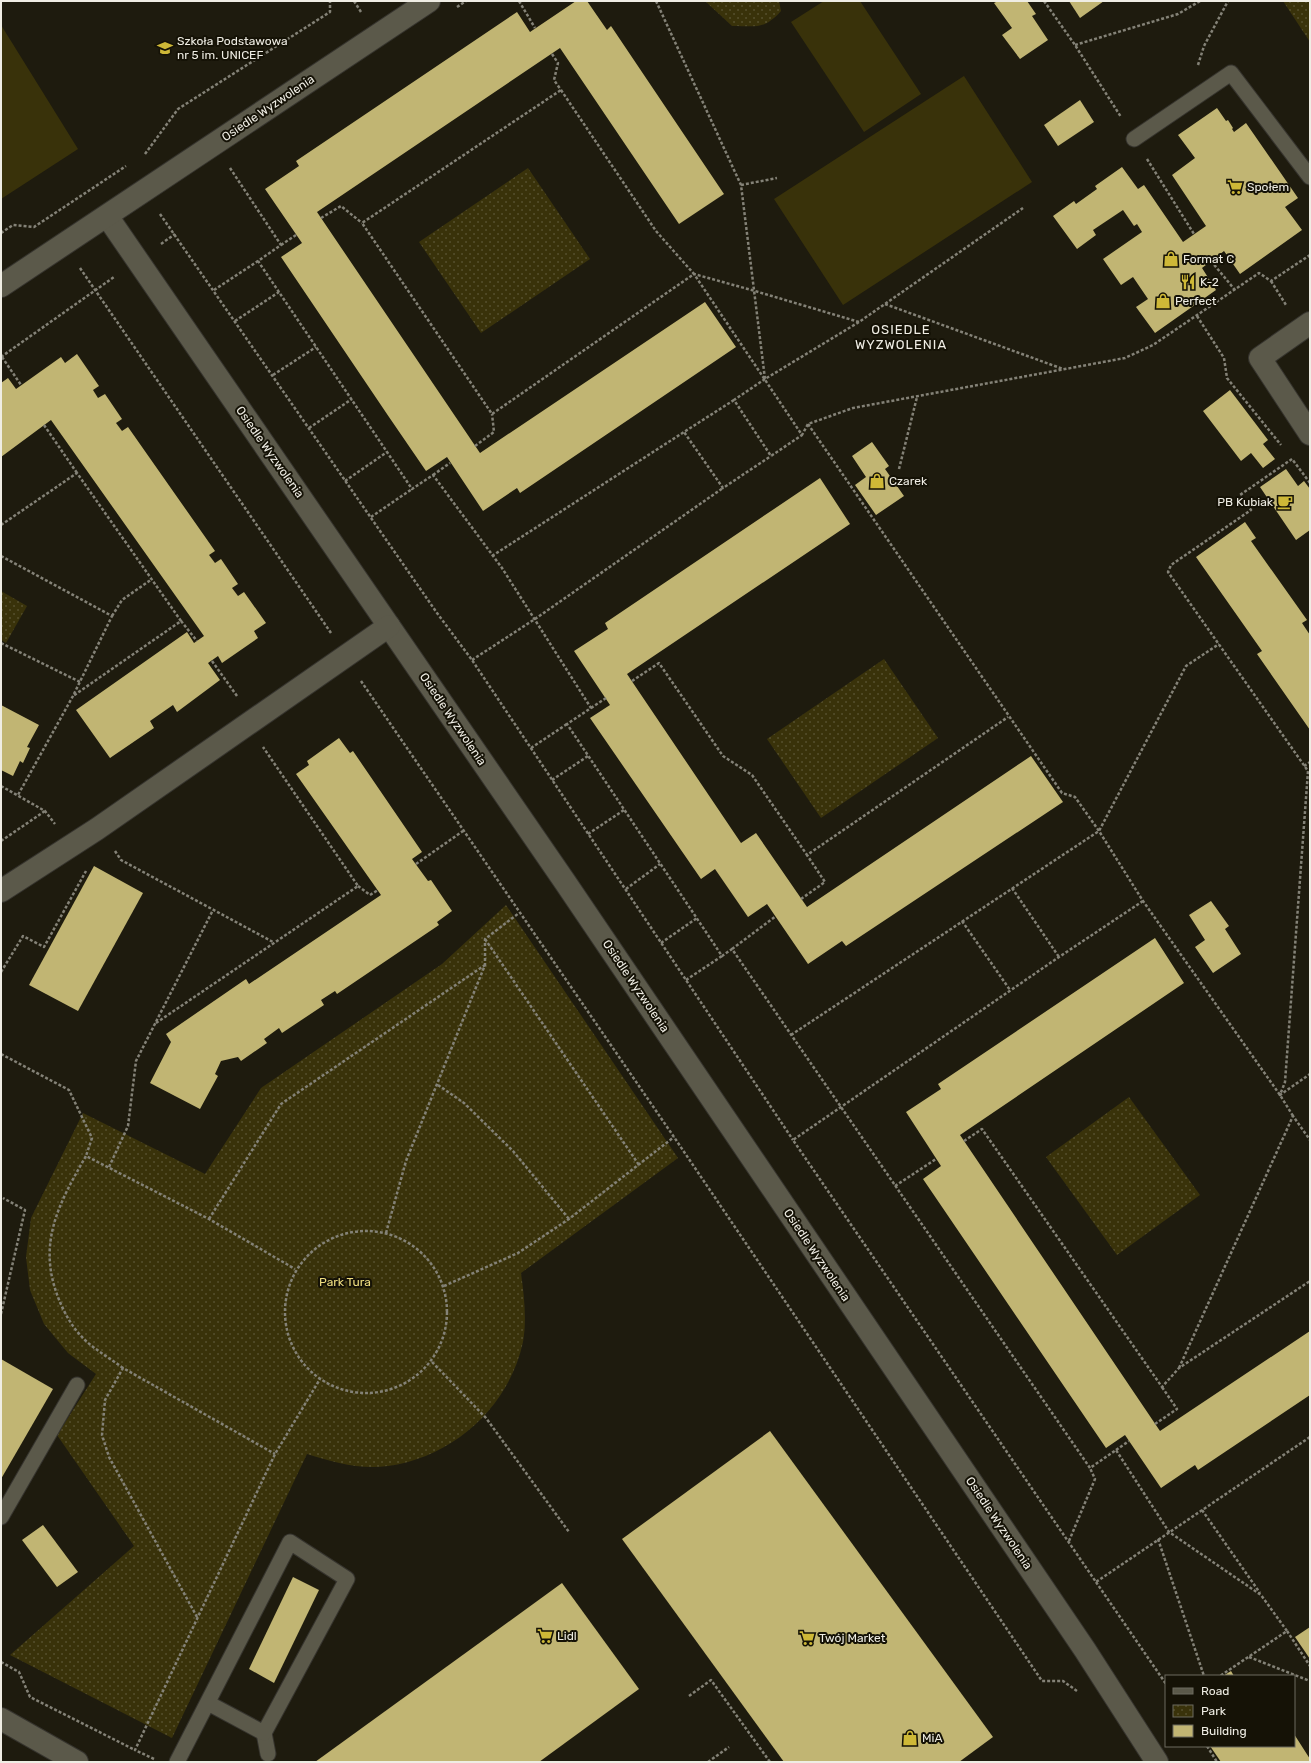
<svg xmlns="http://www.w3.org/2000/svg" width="1311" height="1763" font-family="Rubik,sans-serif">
  <defs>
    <pattern id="park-dots" width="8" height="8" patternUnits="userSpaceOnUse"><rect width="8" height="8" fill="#39320a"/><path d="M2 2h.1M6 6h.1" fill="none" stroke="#56502e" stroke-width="1.8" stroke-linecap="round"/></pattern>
  </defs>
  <rect width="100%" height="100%" fill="#1e1b0e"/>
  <g fill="#39320a">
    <path d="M824 1H860L921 94 864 132 791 22Z"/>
    <path d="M1 25 78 149 1 199Z"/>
    <path d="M964 76 1032 182 843 305 774 199Z"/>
  </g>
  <g fill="url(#park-dots)">
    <path d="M705 1H779L781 11C764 30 756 26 732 26Z"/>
    <path d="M1283 1H1310V42Z"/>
    <path d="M528 168 590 259 481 333 419 242Z"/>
    <path d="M1 591 27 606 6 643 1 640Z"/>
    <path d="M884 659 938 738 821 818 767 739Z"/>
    <path d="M506 905 678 1158 521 1273C524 1296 527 1319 523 1342 509 1407 453 1457 388 1466 360 1470 333 1462 307 1454L172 1738 10 1655 134 1546 57 1435 96 1374 68 1353 44 1324 30 1290 26 1257 31 1218 83 1113 205 1174 261 1088 442 964Z"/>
    <path d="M1129 1097 1200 1195 1117 1255 1046 1157Z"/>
  </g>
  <g fill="#c1b573">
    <path d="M576 1H587L607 30 611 26 724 194 679 224 560 48 317 212 480 453 705 302 736 347 520 493 517 488 483 511 447 457 426 471 389 417 281 257 302 243 265 189 299 166 296 161 517 12 530 32Z"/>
    <path d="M998 1H1027L1036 14 1032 16 1048 40 1020 59 1002 35 1012 28 994 3Z"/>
    <path d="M1069 1H1104L1080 18Z"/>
    <path d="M1080 100 1094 122 1058 146 1044 125Z"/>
    <path d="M1217 108 1226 121 1228 120 1233 128 1232 129 1234 132 1246 123 1298 198 1285 207 1302 230 1240 274 1224 251 1202 268 1216 290 1155 333 1136 307 1148 299 1133 277 1121 285 1103 259 1142 232 1137 224 1134 226 1123 210 1093 230 1096 235 1077 249 1053 216 1074 201 1076 204 1097 189 1095 186 1122 167 1138 189 1144 185 1183 242 1206 226 1172 175 1195 158 1178 135Z"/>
    <path d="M77 354 99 386 93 390 98 398 105 394 122 419 116 423 122 431 128 427 215 551 209 555 215 563 221 559 238 584 232 588 238 596 244 592 266 623 254 631 258 638 222 663 218 656 208 663 220 680 177 712 173 705 150 721 154 728 110 758 76 710 187 632 194 643 204 636 51 420 1 457V383L8 378 16 389 61 357 65 363Z"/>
    <path d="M1230 390 1268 440 1263 444 1275 459 1263 468 1251 453 1241 461 1203 411Z"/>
    <path d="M872 442 889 466 885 469 904 496 876 515 855 485 866 477 852 456Z"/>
    <path d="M1286 469 1298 486 1304 481 1310 489V530L1296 540 1260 487Z"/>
    <path d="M820 478 850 524 627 674 741 843 756 833 807 907 1031 756 1063 802 846 946 842 941 808 964 767 904 748 917 715 869 701 879 590 718 610 705 574 651 608 629 605 623Z"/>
    <path d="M1245 522 1256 538 1251 541 1307 620 1302 623 1310 635V730L1257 654 1262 651 1196 557Z"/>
    <path d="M1 705 39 725 27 747 30 748 23 763 20 761 13 776 1 770Z"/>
    <path d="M339 738 350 753 353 751 422 852 412 859 428 881 431 880 452 911 437 922 439 925 337 994 335 991 321 1000 324 1005 282 1033 279 1028 264 1039 267 1043 241 1061 238 1057 221 1061 215 1074 218 1076 200 1109 150 1083 171 1042 166 1034 246 979 249 984 381 895 296 774 309 765 307 761Z"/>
    <path d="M94 866 143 893 78 1011 29 985Z"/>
    <path d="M1211 901 1229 926 1225 929 1241 954 1213 973 1195 947 1205 940 1189 915Z"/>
    <path d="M1155 938 1184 983 960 1135 1160 1431 1310 1331V1395L1198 1470 1195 1465 1161 1488 1125 1435 1106 1448 923 1179 941 1166 906 1112 941 1089 938 1084Z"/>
    <path d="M1 1359 53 1389 1 1479Z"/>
    <path d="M770 1431 993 1737 959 1762H784L622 1539Z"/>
    <path d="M43 1525 78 1572 57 1587 22 1540Z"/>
    <path d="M293 1577 319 1590 274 1683 249 1669Z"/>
    <path d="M562 1583 639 1689 539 1762H315Z"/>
    <path d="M1310 1627V1659L1295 1637Z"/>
    <path d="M1231 1671 1234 1676H1223Z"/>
    <path d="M1294 1734 1310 1759V1762H1221L1210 1746H1294Z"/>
  </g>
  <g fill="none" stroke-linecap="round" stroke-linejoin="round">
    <defs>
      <g id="service">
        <path d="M1134 139 1231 73 1310 177"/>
        <path d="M1 1517 77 1385"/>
        <path d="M264 1733 268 1754"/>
        <path d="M177 1762 290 1542 347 1579 264 1733 208 1703"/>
      </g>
      <g id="minor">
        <path d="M107 216 565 882 1085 1650 1157 1762"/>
        <path d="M1 286 429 1"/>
        <path d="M1310 323 1260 358 1310 434"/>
        <path d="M1 891 97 829 389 626"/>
        <path d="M1 1719 77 1762"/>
      </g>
    </defs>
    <use href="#service" stroke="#36342e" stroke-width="17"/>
    <use href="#minor" stroke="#36342e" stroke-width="24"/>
    <g stroke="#848277" stroke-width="2.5" stroke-dasharray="3 2" stroke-linecap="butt">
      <path d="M354 1 361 12"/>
      <path d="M519 1 535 28"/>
      <path d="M656 1 741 185 765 379 859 322 1023 208"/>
      <path d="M1044 1 1075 45 1121 117"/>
      <path d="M457 7 466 1"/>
      <path d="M1075 45 1178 14 1200 1"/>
      <path d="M552 54 558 63 554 80 561 90"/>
      <path d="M1198 65 1204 46 1228 1"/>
      <path d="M561 90 656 231 694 274 492 414 362 223Z"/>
      <path d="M145 154 178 109 330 12V1"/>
      <path d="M1147 159 1194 234"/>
      <path d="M230 168 281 245 258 261 412 489 433 475 502 568 591 708 567 724 722 956 732 949 1090 1468 1116 1450 1169 1532 1261 1595 1287 1631 1220 1676"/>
      <path d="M741 185 777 178"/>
      <path d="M160 214 437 613 472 660 793 1140"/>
      <path d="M321 218 341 206 362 223"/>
      <path d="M1 233 13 225 34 227 126 166"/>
      <path d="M161 244 175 234"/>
      <path d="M281 245 296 235"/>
      <path d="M1211 261 1235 290"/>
      <path d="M80 268 331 633"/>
      <path d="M1271 281 1286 305"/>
      <path d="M214 290 258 261"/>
      <path d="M885 304 1063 369"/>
      <path d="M1197 316 1224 358 1227 378 1281 445"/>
      <path d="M235 321 279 292"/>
      <path d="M859 322 755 291 694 274 802 435 808 424 853 408 1125 358 1153 345 1259 273 1271 281 1310 255"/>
      <path d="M1 357 114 277"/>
      <path d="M2 357 21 385"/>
      <path d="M273 375 316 347"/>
      <path d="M765 379 734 400 771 456 802 435"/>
      <path d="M734 400 684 432 723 488 771 456"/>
      <path d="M808 424 1062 793 1075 797 1099 831 1143 901 1280 1095 1293 1116"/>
      <path d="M44 425 77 473"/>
      <path d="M309 428 352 399"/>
      <path d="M475 446 494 432 492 414"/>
      <path d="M899 469 917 397"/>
      <path d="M433 475 450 463"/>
      <path d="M345 481 387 452"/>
      <path d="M1310 483 1292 459 1240 495 1251 510 1171 565 1168 572 1308 771 1285 1082 1280 1095 1310 1074"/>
      <path d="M371 517 412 489"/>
      <path d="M1 525 77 473 181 621 73 696"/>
      <path d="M1 556 112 616 73 696 18 795"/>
      <path d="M492 556 684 432"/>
      <path d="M112 616 122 600 152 579"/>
      <path d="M181 621 197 641"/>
      <path d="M1 643 80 682"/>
      <path d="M472 660 535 619 723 488"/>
      <path d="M212 661 237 696"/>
      <path d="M361 681 674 1137 1042 1681H1063L1077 1691"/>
      <path d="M632 681 659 663 723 756 752 775 807 855 1008 717"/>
      <path d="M591 708 606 698"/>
      <path d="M531 748 567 724"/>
      <path d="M1304 766 1310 762"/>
      <path d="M552 780 588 756"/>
      <path d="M1 786 45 811 55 824"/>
      <path d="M588 834 624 810"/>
      <path d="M1 841 45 811"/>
      <path d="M115 851 121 860 273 942"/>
      <path d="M416 864 463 831"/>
      <path d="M358 886 370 895 378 890"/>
      <path d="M1012 888 1059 957"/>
      <path d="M626 889 660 864"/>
      <path d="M801 899 825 882 807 855"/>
      <path d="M1143 901 1059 957 793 1140 1096 1582 1310 1437"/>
      <path d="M962 921 1010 990"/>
      <path d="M485 939 639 1165"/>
      <path d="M661 943 697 918"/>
      <path d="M732 949 776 916"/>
      <path d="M1 972 23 936 44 947 86 871"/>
      <path d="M686 980 722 956"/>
      <path d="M156 1023 358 886 263 747"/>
      <path d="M791 1035 1099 831 1186 666 1219 644"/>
      <path d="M1 1054 69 1090 92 1138 86 1156"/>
      <path d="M438 1085 464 1103 513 1151 569 1219"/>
      <path d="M964 1141 982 1129 1162 1387 1179 1368 1310 1281"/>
      <path d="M109 1167 128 1126 136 1061 213 910"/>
      <path d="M895 1186 936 1159"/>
      <path d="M209 1219 281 1104 485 965"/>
      <circle cx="366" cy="1312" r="81"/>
      <path d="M386 1233 406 1161 485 965V939L519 913"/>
      <path d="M444 1286 518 1253 569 1219 674 1137"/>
      <path d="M1 1314 25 1210 3 1198"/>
      <path d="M432 1362 486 1418 569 1532"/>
      <path d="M123 1368C111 1359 97 1351 86 1341 73 1329 64 1313 58 1297 37 1243 59 1203 86 1156L209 1219 295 1269"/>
      <path d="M1179 1368 1293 1116 1310 1140"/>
      <path d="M1155 1424 1177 1409 1162 1387"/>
      <path d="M1116 1450 1129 1441"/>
      <path d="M1202 1510 1260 1593"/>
      <path d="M1158 1539 1204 1676"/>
      <path d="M1069 1541 1095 1479 1090 1468"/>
      <path d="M1096 1582 1166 1684"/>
      <path d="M197 1617 109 1457 102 1435 105 1400 123 1368 275 1454"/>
      <path d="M1287 1631 1310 1666"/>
      <path d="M1249 1657 1310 1681"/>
      <path d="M1 1662 19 1672 30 1697 135 1750"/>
      <path d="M689 1696 711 1680 770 1762"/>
      <path d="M1207 1746 1217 1762"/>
      <path d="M154 1759 135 1750 275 1454 320 1379"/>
      <path d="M708 1762 729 1747"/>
    </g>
    <use href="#service" stroke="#5b594a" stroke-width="15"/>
    <use href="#minor" stroke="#5b594a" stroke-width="22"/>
  </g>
  <defs>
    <symbol id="school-bare" viewBox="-9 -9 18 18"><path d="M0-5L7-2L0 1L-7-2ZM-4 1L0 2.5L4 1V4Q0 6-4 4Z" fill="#ceb837" stroke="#151206" stroke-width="2.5" paint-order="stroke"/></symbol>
    <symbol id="supermarket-bare" viewBox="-9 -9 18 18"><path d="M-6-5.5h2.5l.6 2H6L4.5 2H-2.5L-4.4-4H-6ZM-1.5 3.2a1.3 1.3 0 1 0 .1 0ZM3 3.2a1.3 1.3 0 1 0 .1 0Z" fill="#ceb837" stroke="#151206" stroke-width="2.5" paint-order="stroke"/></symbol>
    <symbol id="shop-bare" viewBox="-9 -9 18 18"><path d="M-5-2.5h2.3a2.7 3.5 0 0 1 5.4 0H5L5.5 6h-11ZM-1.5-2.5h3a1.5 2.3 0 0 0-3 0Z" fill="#ceb837" stroke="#151206" stroke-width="2.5" paint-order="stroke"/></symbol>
    <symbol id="restaurant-bare" viewBox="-9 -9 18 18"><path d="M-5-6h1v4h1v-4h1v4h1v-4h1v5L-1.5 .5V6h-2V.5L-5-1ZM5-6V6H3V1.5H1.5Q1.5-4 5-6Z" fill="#ceb837" stroke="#151206" stroke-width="2.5" paint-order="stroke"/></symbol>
    <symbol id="cafe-bare" viewBox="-9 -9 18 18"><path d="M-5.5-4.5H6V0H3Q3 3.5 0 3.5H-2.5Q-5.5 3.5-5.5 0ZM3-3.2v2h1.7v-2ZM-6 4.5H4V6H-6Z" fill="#ceb837" stroke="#151206" stroke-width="2.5" paint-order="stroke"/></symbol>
  </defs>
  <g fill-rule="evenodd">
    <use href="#school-bare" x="154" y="37" width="22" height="22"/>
    <use href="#supermarket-bare" x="1224" y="176" width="22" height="22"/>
    <use href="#shop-bare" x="1160" y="248" width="22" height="22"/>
    <use href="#restaurant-bare" x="1177" y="271" width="22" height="22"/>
    <use href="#shop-bare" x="1152" y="290" width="22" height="22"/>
    <use href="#shop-bare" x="866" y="470" width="22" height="22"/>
    <use href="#cafe-bare" x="1274" y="491" width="22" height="22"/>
    <use href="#supermarket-bare" x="534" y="1625" width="22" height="22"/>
    <use href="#supermarket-bare" x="796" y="1627" width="22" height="22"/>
    <use href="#shop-bare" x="899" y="1727" width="22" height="22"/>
  </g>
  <g text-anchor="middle" stroke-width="4" stroke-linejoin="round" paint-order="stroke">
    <g font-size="12" fill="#efede4" stroke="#151206" text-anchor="start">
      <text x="177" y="45">Szkoła Podstawowa<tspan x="177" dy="14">nr 5 im. UNICEF</tspan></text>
      <text x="1247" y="191">Społem</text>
      <text x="1183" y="263">Format C</text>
      <text x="1200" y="286">K-2</text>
      <text x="1175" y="305">Perfect</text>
      <text x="889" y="485">Czarek</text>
      <text x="1273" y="506" text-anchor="end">PB Kubiak</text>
      <text x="557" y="1640">Lidl</text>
      <text x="819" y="1642">Twój Market</text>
      <text x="922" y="1742">MiA</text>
    </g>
    <g font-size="12" fill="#efede4" stroke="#151206">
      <text transform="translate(268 108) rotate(-34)" y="4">Osiedle Wyzwolenia</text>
      <text transform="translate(270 452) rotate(55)" y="4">Osiedle Wyzwolenia</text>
      <text transform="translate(453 719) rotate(56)" y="4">Osiedle Wyzwolenia</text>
      <text transform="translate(636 986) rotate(56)" y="4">Osiedle Wyzwolenia</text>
      <text transform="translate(817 1255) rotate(56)" y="4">Osiedle Wyzwolenia</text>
      <text transform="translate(999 1523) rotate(56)" y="4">Osiedle Wyzwolenia</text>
    </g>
    <g font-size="12" fill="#efde80" stroke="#151206">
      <text x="345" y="1286">Park Tura</text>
    </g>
    <g font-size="13" letter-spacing="1" fill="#efede4" stroke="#151206">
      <text x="901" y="334">OSIEDLE<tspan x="901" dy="15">WYZWOLENIA</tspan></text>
    </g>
  </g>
  <rect width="1311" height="1763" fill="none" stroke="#efede4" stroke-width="4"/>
  <rect x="1165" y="1675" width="130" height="72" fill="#151206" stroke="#6c6a5f"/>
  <rect x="1173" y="1688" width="20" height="6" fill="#5b594a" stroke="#6c6a5f"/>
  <text x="1201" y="1695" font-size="12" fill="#efede4">Road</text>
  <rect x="1173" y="1705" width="20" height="12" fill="url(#park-dots)" stroke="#6c6a5f"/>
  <text x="1201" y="1715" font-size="12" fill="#efede4">Park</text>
  <rect x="1173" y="1725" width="20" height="12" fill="#c1b573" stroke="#6c6a5f"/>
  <text x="1201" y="1735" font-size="12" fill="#efede4">Building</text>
</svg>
